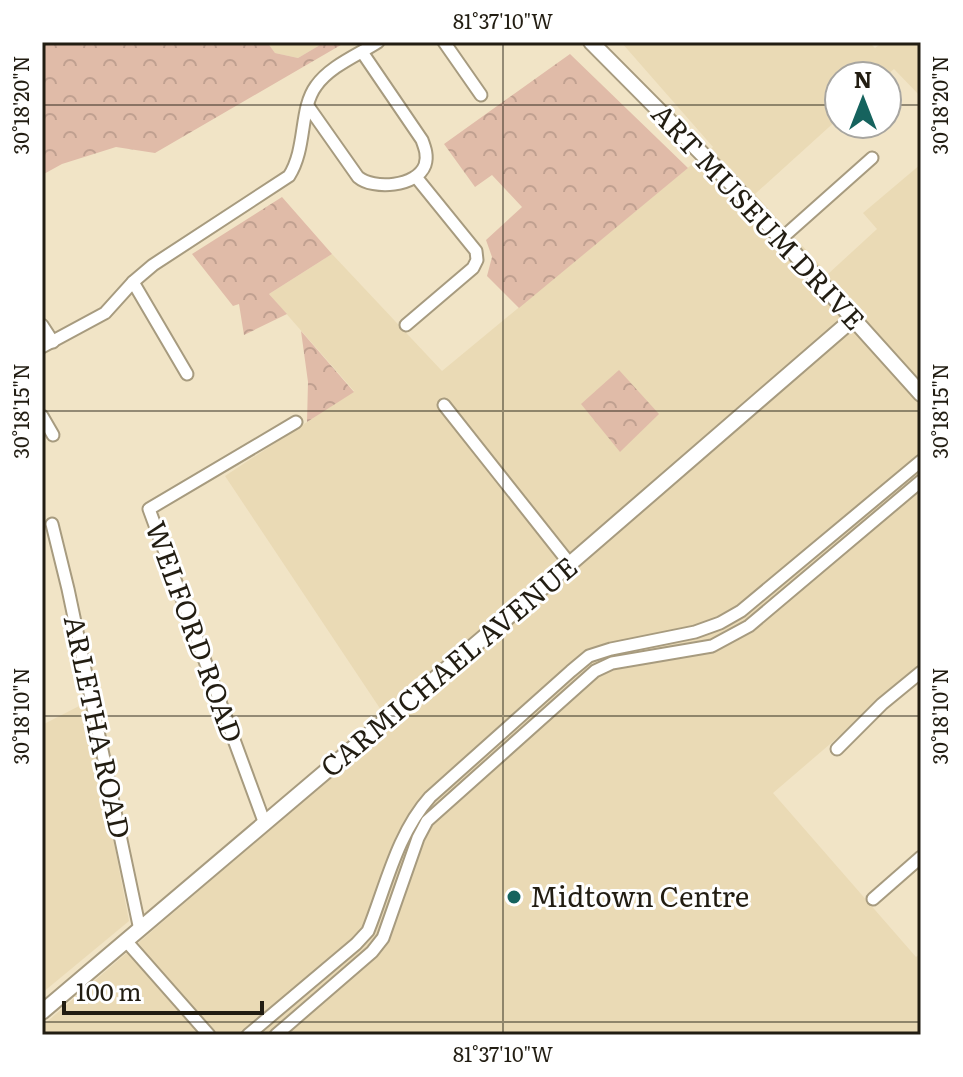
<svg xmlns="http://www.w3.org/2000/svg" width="963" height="1077" font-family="Literata,serif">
  <defs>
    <pattern id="forest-crowns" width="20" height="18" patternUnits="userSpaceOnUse" patternTransform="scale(2)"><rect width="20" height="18" fill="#e0bba8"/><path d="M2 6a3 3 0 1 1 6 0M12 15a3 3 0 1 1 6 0" fill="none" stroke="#c0a090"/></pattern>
  </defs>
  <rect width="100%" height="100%" fill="#f1e4c6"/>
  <g fill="#eadab5">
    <path d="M267 42H325L298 58 275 53Z"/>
    <path d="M621 42H869L875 48 883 42H921V97L894 69 886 76H839V118L755 194 828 274 877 229 863 213 921 164V666L773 793 916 957 921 953V1035H42V1026L391 725 225 476 354 391 269 294 332 254 442 371 713 147Z"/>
    <path d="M87 702 129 921 42 993V725Z"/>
  </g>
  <g fill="url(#forest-crowns)">
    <path d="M42 42H267L275 53 298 58 325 42H346L155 153 116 147 62 164 42 175Z"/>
    <path d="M570 54 688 168 519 308 487 276 492 257 486 240 522 207 492 175 475 187 444 144Z"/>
    <path d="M282 197 332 254 269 294 287 314 244 335 239 304 233 306 192 254Z"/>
    <path d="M301 331 354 392 307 422 308 382Z"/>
    <path d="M619 370 659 414 620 452 581 404Z"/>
  </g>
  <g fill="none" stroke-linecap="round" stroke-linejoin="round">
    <defs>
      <g id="minor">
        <path d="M444 42 481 95"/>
        <path d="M308 106 358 177C373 190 417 187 425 165 428 156 425 148 422 140L362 52"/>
        <path d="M782 238 872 158"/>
        <path d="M133 282 187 374"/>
        <path d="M42 325 53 342"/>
        <path d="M406 325 473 268 477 260 476 251 416 177"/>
        <path d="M42 347 105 313 133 282 153 265 289 176C307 148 299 109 316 86 330 66 358 55 378 42"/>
        <path d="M444 405 570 564"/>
        <path d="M42 416 53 435"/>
        <path d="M52 524 68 589 140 930"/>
        <path d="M837 749 882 704 921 672"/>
        <path d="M265 824 149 509 296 422"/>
        <path d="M873 899 921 857"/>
        <path d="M127 942 209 1035"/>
        <path d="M248 1035 356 944 368 931C386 886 397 834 430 797L571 671 589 656 611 649 695 632 720 623 741 611 921 461"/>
        <path d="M276 1035 372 952 383 938 418 838 427 821 595 671 612 663 712 646 749 626 921 481"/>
      </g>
      <g id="tertiary">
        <path d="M591 42 732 184 921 394"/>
        <path d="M42 1012 535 594 854 318"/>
      </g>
    </defs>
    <use href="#minor" stroke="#a79b7f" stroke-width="15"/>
    <use href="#tertiary" stroke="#a79b7f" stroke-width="18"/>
    <use href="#minor" stroke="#fff" stroke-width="11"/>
    <use href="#tertiary" stroke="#fff" stroke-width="14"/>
  </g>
  <path fill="none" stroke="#221d12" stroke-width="2" stroke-opacity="0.45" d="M503 42V1035M42 105H839M887 105H921M42 411H921M42 716H921M42 1022H921"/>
  <circle fill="#16635e" stroke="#fff" stroke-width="3" cx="514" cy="897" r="8"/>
  <g text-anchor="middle" stroke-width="6" stroke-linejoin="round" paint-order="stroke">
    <g font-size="28" fill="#221d12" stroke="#fff">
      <text transform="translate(758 217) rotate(47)" y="10">ART MUSEUM DRIVE</text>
      <text transform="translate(194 632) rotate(70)" y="10">WELFORD ROAD</text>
      <text transform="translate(449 667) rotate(-40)" y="10">CARMICHAEL AVENUE</text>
      <text transform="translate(97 727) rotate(78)" y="10">ARLETHA ROAD</text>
    </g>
    <g font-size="28" fill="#221d12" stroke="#fff" text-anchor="start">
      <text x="530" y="907">Midtown Centre</text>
    </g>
  </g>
  <rect width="963" height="1077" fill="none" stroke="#ffffff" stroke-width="88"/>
  <g transform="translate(863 100)"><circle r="38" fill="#ffffff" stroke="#a7a5a0" stroke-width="2"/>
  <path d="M0-6L14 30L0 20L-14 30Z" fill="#16635e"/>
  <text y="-12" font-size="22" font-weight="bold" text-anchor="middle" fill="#221d12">N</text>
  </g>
  <path d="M64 1001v12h198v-12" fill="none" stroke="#221d12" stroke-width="4"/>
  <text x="76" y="1001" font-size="24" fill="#221d12" stroke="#ffffff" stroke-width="6" paint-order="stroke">100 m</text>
  <rect x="44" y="44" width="875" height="989" fill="none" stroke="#221d12" stroke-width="3"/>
  <g font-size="20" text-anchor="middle" fill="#221d12">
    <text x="503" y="29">81°37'10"W</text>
    <text transform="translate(22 105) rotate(-90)" y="7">30°18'20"N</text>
    <text transform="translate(941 105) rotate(-90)" y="7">30°18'20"N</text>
    <text transform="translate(22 411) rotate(-90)" y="7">30°18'15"N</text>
    <text transform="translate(941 411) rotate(-90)" y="7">30°18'15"N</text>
    <text transform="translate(22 716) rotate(-90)" y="7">30°18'10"N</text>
    <text transform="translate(941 716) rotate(-90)" y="7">30°18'10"N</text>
    <text x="503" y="1062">81°37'10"W</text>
  </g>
</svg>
